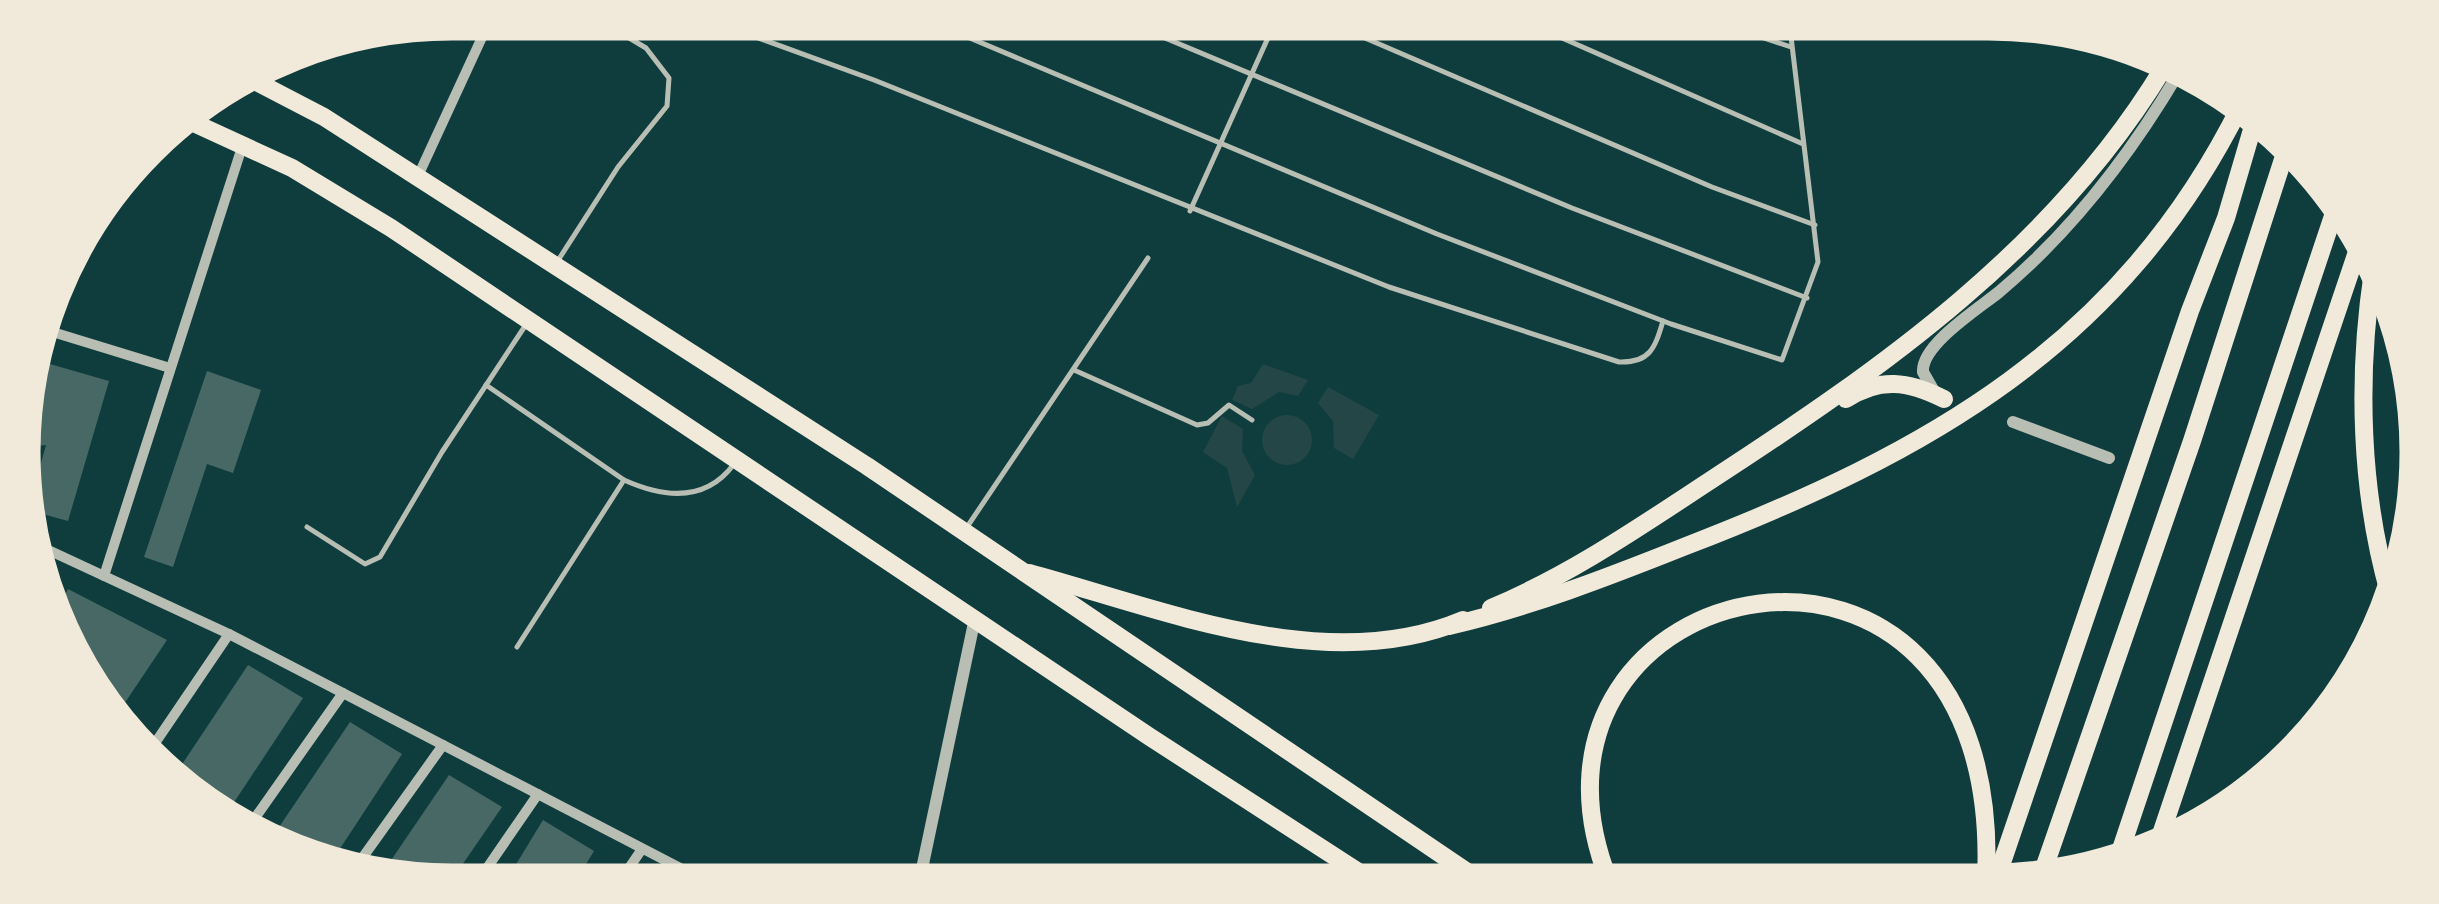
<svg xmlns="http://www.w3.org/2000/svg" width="2439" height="904" font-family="'Titillium Web',sans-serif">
  <rect width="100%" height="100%" fill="#0f3d3e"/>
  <g fill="#244646">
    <path d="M1263 364 1308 380 1298 396 1279 392 1252 409 1232 400 1238 386 1251 383Z"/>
    <path d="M1328 387 1379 415 1353 459 1334 448 1333 421 1318 403Z"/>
    <circle cx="1287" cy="440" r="25"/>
    <path d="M1222 416 1243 429 1242 451 1255 475 1237 507 1227 468 1203 452Z"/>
  </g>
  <g fill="#486865">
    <path d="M36 360 109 381 68 521 28 510 46 445 25 447 24 395Z"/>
    <path d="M207 371 261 390 233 473 207 464 173 567 144 557Z"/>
    <path d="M68 589 167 640 116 716 92 692 58 609Z"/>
    <path d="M248 665 303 698 227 813 189 795 173 778Z"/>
    <path d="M350 722 402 754 330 864 273 836Z"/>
    <path d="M449 775 502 807 449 884 381 875Z"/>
    <path d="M543 820 594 851 574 884H504Z"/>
  </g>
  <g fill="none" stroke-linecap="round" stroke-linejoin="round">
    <g stroke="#b8beb3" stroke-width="5">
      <path d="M709 20 874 80 1389 287 1619 362C1650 363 1655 348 1663 321"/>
      <path d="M927 20 1437 234 1671 324 1782 360 1818 262 1789 20"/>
      <path d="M1122 20 1572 208 1807 298"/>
      <path d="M1323 20 1712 187 1815 225"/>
      <path d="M1521 20 1803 144"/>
      <path d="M1710 20 1791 47"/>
      <path d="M1190 211 1276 20"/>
      <path d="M557 262 618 167 667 106 669 78 646 48 599 20"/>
      <path d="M1074 370 1197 425 1208 423 1229 405 1252 420"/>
      <path d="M486 385 624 480C664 498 706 502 734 464"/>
      <path d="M307 527 365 564 380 557 442 452 525 326"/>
      <path d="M965 530 1148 258"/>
      <path d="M517 647 624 480"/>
    </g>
    <g stroke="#b8beb3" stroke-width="10">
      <path d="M418 176 490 20"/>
      <path d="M46 330 170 368"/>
      <path d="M31 542 229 634 709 883"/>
      <path d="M104 576 243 144"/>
      <path d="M149 752 229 634"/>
      <path d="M250 825 343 693"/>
      <path d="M353 871 443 745"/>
      <path d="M476 884 538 794"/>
      <path d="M618 884 642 849"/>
    </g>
    <g stroke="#b8beb3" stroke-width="12">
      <path d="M1935 393 1923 372C1921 345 1978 309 1999 292 2072 231 2130 155 2178 74"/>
      <path d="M2013 422 2109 458"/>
      <path d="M2403 548 2405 549"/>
      <path d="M919 883 975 618"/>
    </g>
    <g stroke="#f1e9da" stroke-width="18">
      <path d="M251 79 324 117 867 466 1482 882"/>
      <path d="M183 118 292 168 391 228 1150 737 1374 882"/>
      <path d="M1846 399C1880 377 1908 381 1944 399"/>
      <path d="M1029 573C1162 609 1326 678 1463 620"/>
      <path d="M1491 608C1568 576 1638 528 1708 482 1882 369 2055 248 2164 67"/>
    </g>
    <g stroke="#f1e9da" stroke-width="18">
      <path d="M2373 271C2357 378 2360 492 2390 596"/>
      <path d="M1449 626C1531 607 1608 577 1686 546 1927 453 2121 346 2241 105"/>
      <path d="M2157 846 2362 237"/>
      <path d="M2118 858 2336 207"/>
      <path d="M1996 880 2190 311 2226 218 2256 116"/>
      <path d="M2040 880 2192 441 2286 150"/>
      <path d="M1609 881C1485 569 2006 454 1986 880"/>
    </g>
  </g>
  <path d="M0 0H2439V904H0ZM452 38H1988A414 414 0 0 1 2402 452V452A414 414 0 0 1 1988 866H452A414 414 0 0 1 38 452V452A414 414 0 0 1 452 38Z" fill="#f1e9da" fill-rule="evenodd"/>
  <path fill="none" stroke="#f1e9da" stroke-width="5" d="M452 38H1988A414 414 0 0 1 2402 452V452A414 414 0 0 1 1988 866H452A414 414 0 0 1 38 452V452A414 414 0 0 1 452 38Z"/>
</svg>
